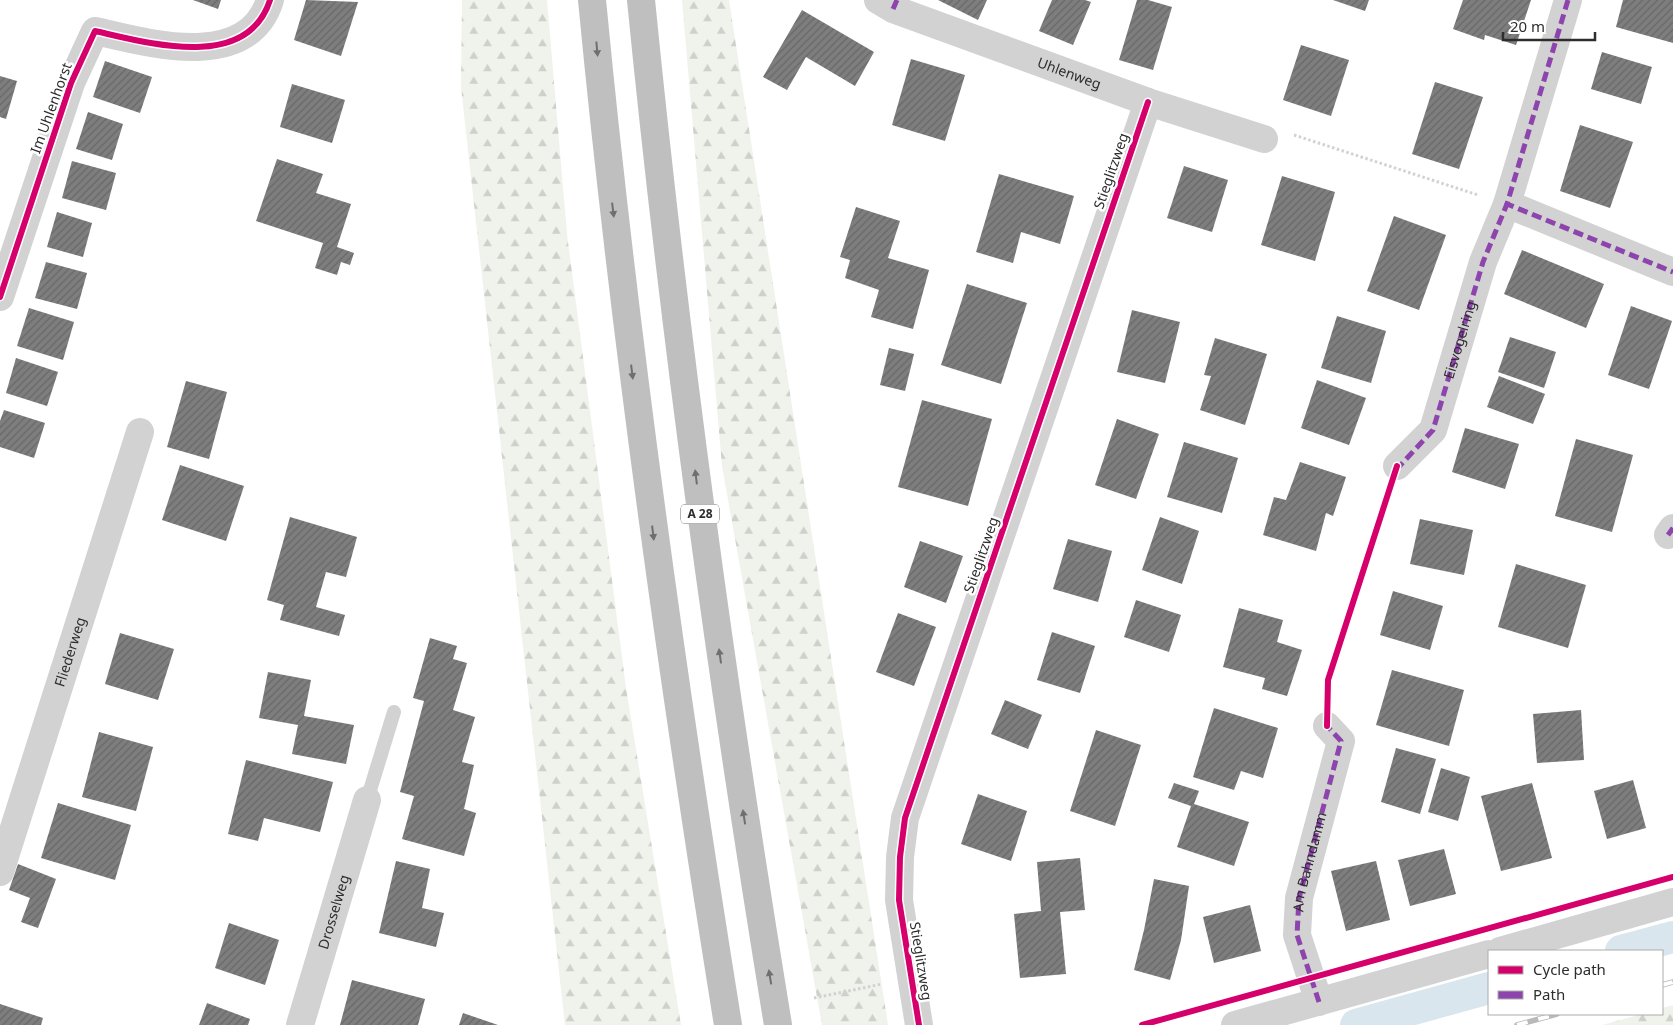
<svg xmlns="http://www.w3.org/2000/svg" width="1673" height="1025" font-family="'Noto Sans',sans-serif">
  <defs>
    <pattern id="forest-firs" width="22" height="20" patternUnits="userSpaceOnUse" patternTransform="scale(1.25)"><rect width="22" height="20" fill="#eff3ec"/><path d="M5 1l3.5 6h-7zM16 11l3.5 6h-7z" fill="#cdd1cb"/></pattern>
    <pattern id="building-hatch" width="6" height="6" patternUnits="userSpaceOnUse" patternTransform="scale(1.25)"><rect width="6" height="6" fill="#7e7e7e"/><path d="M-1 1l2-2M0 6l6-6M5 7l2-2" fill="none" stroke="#686868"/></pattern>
  </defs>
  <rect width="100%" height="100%" fill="#fff"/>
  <g fill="url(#forest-firs)">
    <path d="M462 0H547L567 234 626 688 681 1025H565L461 87Z"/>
    <path d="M682 0H729L888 1025H822L722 466Z"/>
    <path d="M1673 1005V1025H1602L1642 1014H1662V1008Z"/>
  </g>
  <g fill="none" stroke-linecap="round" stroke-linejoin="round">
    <g stroke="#d9e6ee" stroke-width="32">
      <path d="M1621 951 1673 937"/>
      <path d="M1356 1025 1489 988"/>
    </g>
  </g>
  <g fill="url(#building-hatch)">
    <path d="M193 0H221L218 9Z"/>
    <path d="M306 0 358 2 341 56 294 40Z"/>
    <path d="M938 0H987L978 20Z"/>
    <path d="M1052 0H1085L1091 2 1073 45 1039 31Z"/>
    <path d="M1137 0H1148L1172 7 1153 70 1119 60Z"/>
    <path d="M1333 0H1369L1365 11Z"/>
    <path d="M1463 0H1531L1516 45 1485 35 1484 40 1453 29Z"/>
    <path d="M1623 0H1673V43L1616 27Z"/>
    <path d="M802 10 874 52 855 86 806 57 787 90 763 77Z"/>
    <path d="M1301 45 1349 60 1331 116 1283 100Z"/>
    <path d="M1602 52 1652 67 1641 104 1591 89Z"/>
    <path d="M911 59 965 75 945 141 892 125Z"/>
    <path d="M105 61 152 77 140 113 93 97Z"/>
    <path d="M0 76 17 81 6 119 0 117Z"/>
    <path d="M1435 82 1483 97 1459 169 1412 154Z"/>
    <path d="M292 84 345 100 332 143 280 127Z"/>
    <path d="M88 112 123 124 112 160 76 149Z"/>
    <path d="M1580 125 1633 142 1610 208 1560 191Z"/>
    <path d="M277 159 323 174 316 193 351 204 337 247 354 253 350 265 341 262 337 275 315 268 323 243 256 221Z"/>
    <path d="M72 161 116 173 106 210 62 198Z"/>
    <path d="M1184 166 1228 180 1212 232 1167 218Z"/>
    <path d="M999 174 1074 196 1060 244 1021 232 1013 263 976 252Z"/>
    <path d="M1282 176 1335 192 1315 261 1261 245Z"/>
    <path d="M856 207 900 221 888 258 929 270 913 329 871 317 879 290 845 278 850 260 840 257Z"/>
    <path d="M57 212 92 223 83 257 47 247Z"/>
    <path d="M1394 216 1446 235 1419 310 1367 291Z"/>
    <path d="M1522 250 1604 284 1586 328 1504 294Z"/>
    <path d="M46 262 87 273 77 309 35 298Z"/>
    <path d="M967 284 1027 303 1001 384 941 365Z"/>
    <path d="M1631 306 1672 321 1649 389 1608 375Z"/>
    <path d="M29 308 74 322 63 360 17 346Z"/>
    <path d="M1132 310 1180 322 1165 383 1117 372Z"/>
    <path d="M1337 316 1386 331 1371 383 1321 368Z"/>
    <path d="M1510 337 1556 352 1544 388 1498 372Z"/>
    <path d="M1215 338 1267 354 1245 425 1200 410 1211 376 1204 375Z"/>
    <path d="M889 348 914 354 905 391 880 385Z"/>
    <path d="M16 358 58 372 47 406 6 393Z"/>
    <path d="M1499 376 1545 394 1533 424 1487 407Z"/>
    <path d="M1317 380 1366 398 1349 445 1301 428Z"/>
    <path d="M186 381 227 392 209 459 167 447Z"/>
    <path d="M922 400 992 419 968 506 898 487Z"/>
    <path d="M4 410 45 423 34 458 0 447V421Z"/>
    <path d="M1117 419 1159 434 1136 499 1095 485Z"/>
    <path d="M1465 428 1519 444 1505 489 1452 472Z"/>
    <path d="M1576 439 1633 455 1612 532 1555 516Z"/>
    <path d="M1184 442 1238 458 1222 513 1167 497Z"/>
    <path d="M1300 462 1346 477 1333 516 1326 513 1316 551 1263 535 1274 497 1286 500Z"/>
    <path d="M180 465 244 486 226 541 162 520Z"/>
    <path d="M290 517 357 537 346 577 326 572 316 607 345 615 339 636 280 620 284 605 267 600Z"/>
    <path d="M1160 517 1199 531 1182 584 1142 570Z"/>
    <path d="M1420 519 1473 530 1464 575 1410 564Z"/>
    <path d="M1068 539 1112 551 1098 602 1053 589Z"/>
    <path d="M920 541 963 556 946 603 904 587Z"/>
    <path d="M1516 564 1586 585 1568 648 1498 627Z"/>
    <path d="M1393 591 1443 606 1430 650 1380 635Z"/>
    <path d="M1136 600 1181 615 1169 652 1124 637Z"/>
    <path d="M1239 608 1283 620 1277 642 1302 650 1287 696 1262 689 1265 678 1223 667Z"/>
    <path d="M898 613 936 627 914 686 876 672Z"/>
    <path d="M1052 632 1095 646 1080 693 1037 680Z"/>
    <path d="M120 633 174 649 158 700 105 684Z"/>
    <path d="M430 638 457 646 453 659 467 663 453 710 475 717 462 762 474 765 464 809 476 813 464 856 402 839 414 796 400 792 424 701 413 698Z"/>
    <path d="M1392 670 1464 690 1449 746 1376 725Z"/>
    <path d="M268 672 311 680 304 716 354 725 346 764 292 754 298 725 259 718Z"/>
    <path d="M1005 700 1042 715 1028 749 991 734Z"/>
    <path d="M1214 708 1278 728 1263 778 1241 771 1234 790 1193 777Z"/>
    <path d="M1581 710 1584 760 1537 763 1533 714Z"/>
    <path d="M1096 730 1141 745 1115 826 1070 811Z"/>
    <path d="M99 732 153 747 136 811 82 797Z"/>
    <path d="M1396 748 1436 759 1420 814 1381 802Z"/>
    <path d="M246 760 333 782 320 832 264 818 258 841 228 834Z"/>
    <path d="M1441 768 1470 777 1458 821 1428 812Z"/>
    <path d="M1633 780 1646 828 1607 839 1594 791Z"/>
    <path d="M1174 783 1199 791 1194 804 1249 822 1234 866 1177 847 1191 806 1168 798Z"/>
    <path d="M1532 783 1552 858 1501 871 1481 796Z"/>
    <path d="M978 794 1027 811 1011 861 961 844Z"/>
    <path d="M58 803 131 825 115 880 41 858Z"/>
    <path d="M1444 849 1456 894 1410 906 1398 860Z"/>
    <path d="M1080 858 1085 910 1060 912 1066 974 1020 978 1014 914 1041 911 1037 862Z"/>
    <path d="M396 861 430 869 422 908 444 913 436 947 379 933Z"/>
    <path d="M1376 861 1390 920 1346 931 1331 871Z"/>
    <path d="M18 864 56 879 38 928 21 922 30 898 9 890Z"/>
    <path d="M1154 879 1189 886 1181 940 1170 980 1134 970 1144 930Z"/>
    <path d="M1250 905 1261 951 1214 963 1203 917Z"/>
    <path d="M229 923 279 940 265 985 215 968Z"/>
    <path d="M352 980 425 999 418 1025H340Z"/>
    <path d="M207 1003 250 1019 248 1025H199Z"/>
    <path d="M0 1004 43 1018 41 1025H0Z"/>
    <path d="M463 1013 498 1025H459Z"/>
  </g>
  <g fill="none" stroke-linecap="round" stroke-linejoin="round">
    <g stroke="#d2d2d2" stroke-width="3" stroke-dasharray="2.5 2.5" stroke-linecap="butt">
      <path d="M1294 135 1478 195"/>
      <path d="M814 998 882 984"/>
      <path d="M1142 1025 1213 1006"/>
    </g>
    <path stroke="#d2d2d2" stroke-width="14" d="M367 800 394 712"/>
    <g stroke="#d2d2d2" stroke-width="28">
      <path id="s1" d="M878 0 893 9 1148 102 1264 139"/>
      <path d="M1568 0 1507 204 1673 272"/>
      <path d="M0 297 71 83 95 31C148 43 247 72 270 0"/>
      <path id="s2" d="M1397 466 1433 430 1483 262 1507 204"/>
      <path d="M1668 535 1673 528"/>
      <path id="s3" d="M0 872 140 432"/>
      <path d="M1500 951 1673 902"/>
      <path d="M1319 1002 1297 935 1299 898 1341 741 1327 726"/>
      <path id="s4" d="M300 1025 367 800"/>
      <path d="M919 1025 899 900 900 857 905 818 1148 102"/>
      <path d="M1235 1025 1489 954"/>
    </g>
    <g stroke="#bfbfbf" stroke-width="28">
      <path d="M592 0C625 344 673 684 728 1025"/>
      <path d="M641 0C675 343 722 684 778 1025"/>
    </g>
    <defs>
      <g id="rail">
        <path d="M1662 985 1673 982"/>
        <path d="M1517 1025 1557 1014"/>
      </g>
    </defs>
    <use href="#rail" stroke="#b9b9b9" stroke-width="5.5"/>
    <use href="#rail" stroke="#fff" stroke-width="4" stroke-dasharray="11" stroke-linecap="butt"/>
    <g stroke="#8e44ad" stroke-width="5" stroke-dasharray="10 5" stroke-linecap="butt">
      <path d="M1568 0 1507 204 1673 272"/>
      <path d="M893 9 897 0"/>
      <path d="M1396 470 1433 430 1483 262 1507 204"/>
      <path d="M1668 535 1673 528"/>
      <path id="s5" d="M1319 1002 1297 935 1299 898 1341 741 1327 726V722"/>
    </g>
    <defs>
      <g id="cycleway">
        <path d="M0 297 71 83 95 31C148 43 247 72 270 0"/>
        <path d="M1327 726 1328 680 1397 466"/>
        <path d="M919 1025 899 900 900 857 905 818 1148 102"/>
        <path d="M1142 1025 1673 877"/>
      </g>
    </defs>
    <use href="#cycleway" stroke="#fff" stroke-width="9"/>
    <use href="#cycleway" stroke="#d6006c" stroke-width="6"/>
  </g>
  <defs><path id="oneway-solid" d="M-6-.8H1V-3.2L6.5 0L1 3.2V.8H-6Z" transform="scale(1.25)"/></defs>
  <g fill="#6f6f6f">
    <use href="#oneway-solid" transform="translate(597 49) rotate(85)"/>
    <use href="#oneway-solid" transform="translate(613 210) rotate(83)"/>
    <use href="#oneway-solid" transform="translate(632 372) rotate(83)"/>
    <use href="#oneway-solid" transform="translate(696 477) rotate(-97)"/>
    <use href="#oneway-solid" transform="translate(653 533) rotate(83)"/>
    <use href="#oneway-solid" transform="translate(720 656) rotate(-98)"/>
    <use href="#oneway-solid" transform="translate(744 817) rotate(-99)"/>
    <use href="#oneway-solid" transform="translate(770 977) rotate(-99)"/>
  </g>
  <g text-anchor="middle" stroke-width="5" stroke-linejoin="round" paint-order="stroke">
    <rect fill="#fff" stroke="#6c6c6c" stroke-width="1" x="681" y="504.5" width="38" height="19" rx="4"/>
    <g font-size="12" font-weight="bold" fill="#2d2d2d">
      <text x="700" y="518">A 28</text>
    </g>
    <g font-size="14" fill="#2d2d2d" stroke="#fff">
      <text dy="5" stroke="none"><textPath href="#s1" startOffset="205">Uhlenweg</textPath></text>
      <text transform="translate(51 108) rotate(-70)" y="5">Im Uhlenhorst</text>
      <text transform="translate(1111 171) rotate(-71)" y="5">Stieglitzweg</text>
      <text dy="5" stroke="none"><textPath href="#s2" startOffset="145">Eisvogelring</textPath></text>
      <text transform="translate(981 555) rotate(-71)" y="5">Stieglitzweg</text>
      <text dy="5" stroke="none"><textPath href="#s3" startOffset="231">Fliederweg</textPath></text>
      <text dy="5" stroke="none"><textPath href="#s5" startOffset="145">Am Bahndamm</textPath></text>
      <text dy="5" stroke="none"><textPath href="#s4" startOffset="118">Drosselweg</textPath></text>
      <text transform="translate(921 961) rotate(81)" y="5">Stieglitzweg</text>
    </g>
  </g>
  <rect x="1488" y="950" width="175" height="65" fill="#ffffff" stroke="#ababab"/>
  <rect x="1498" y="966" width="25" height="8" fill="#d6006c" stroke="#ababab"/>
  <text x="1533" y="975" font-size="15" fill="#2d2d2d">Cycle path</text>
  <rect x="1498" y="991" width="25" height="8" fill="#8e44ad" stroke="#ababab"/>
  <text x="1533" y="1000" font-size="15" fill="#2d2d2d">Path</text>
  <path d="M1503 32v8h92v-8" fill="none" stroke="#2d2d2d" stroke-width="2.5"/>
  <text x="1510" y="32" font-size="15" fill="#2d2d2d" stroke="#ffffff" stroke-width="4" paint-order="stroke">20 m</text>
</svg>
